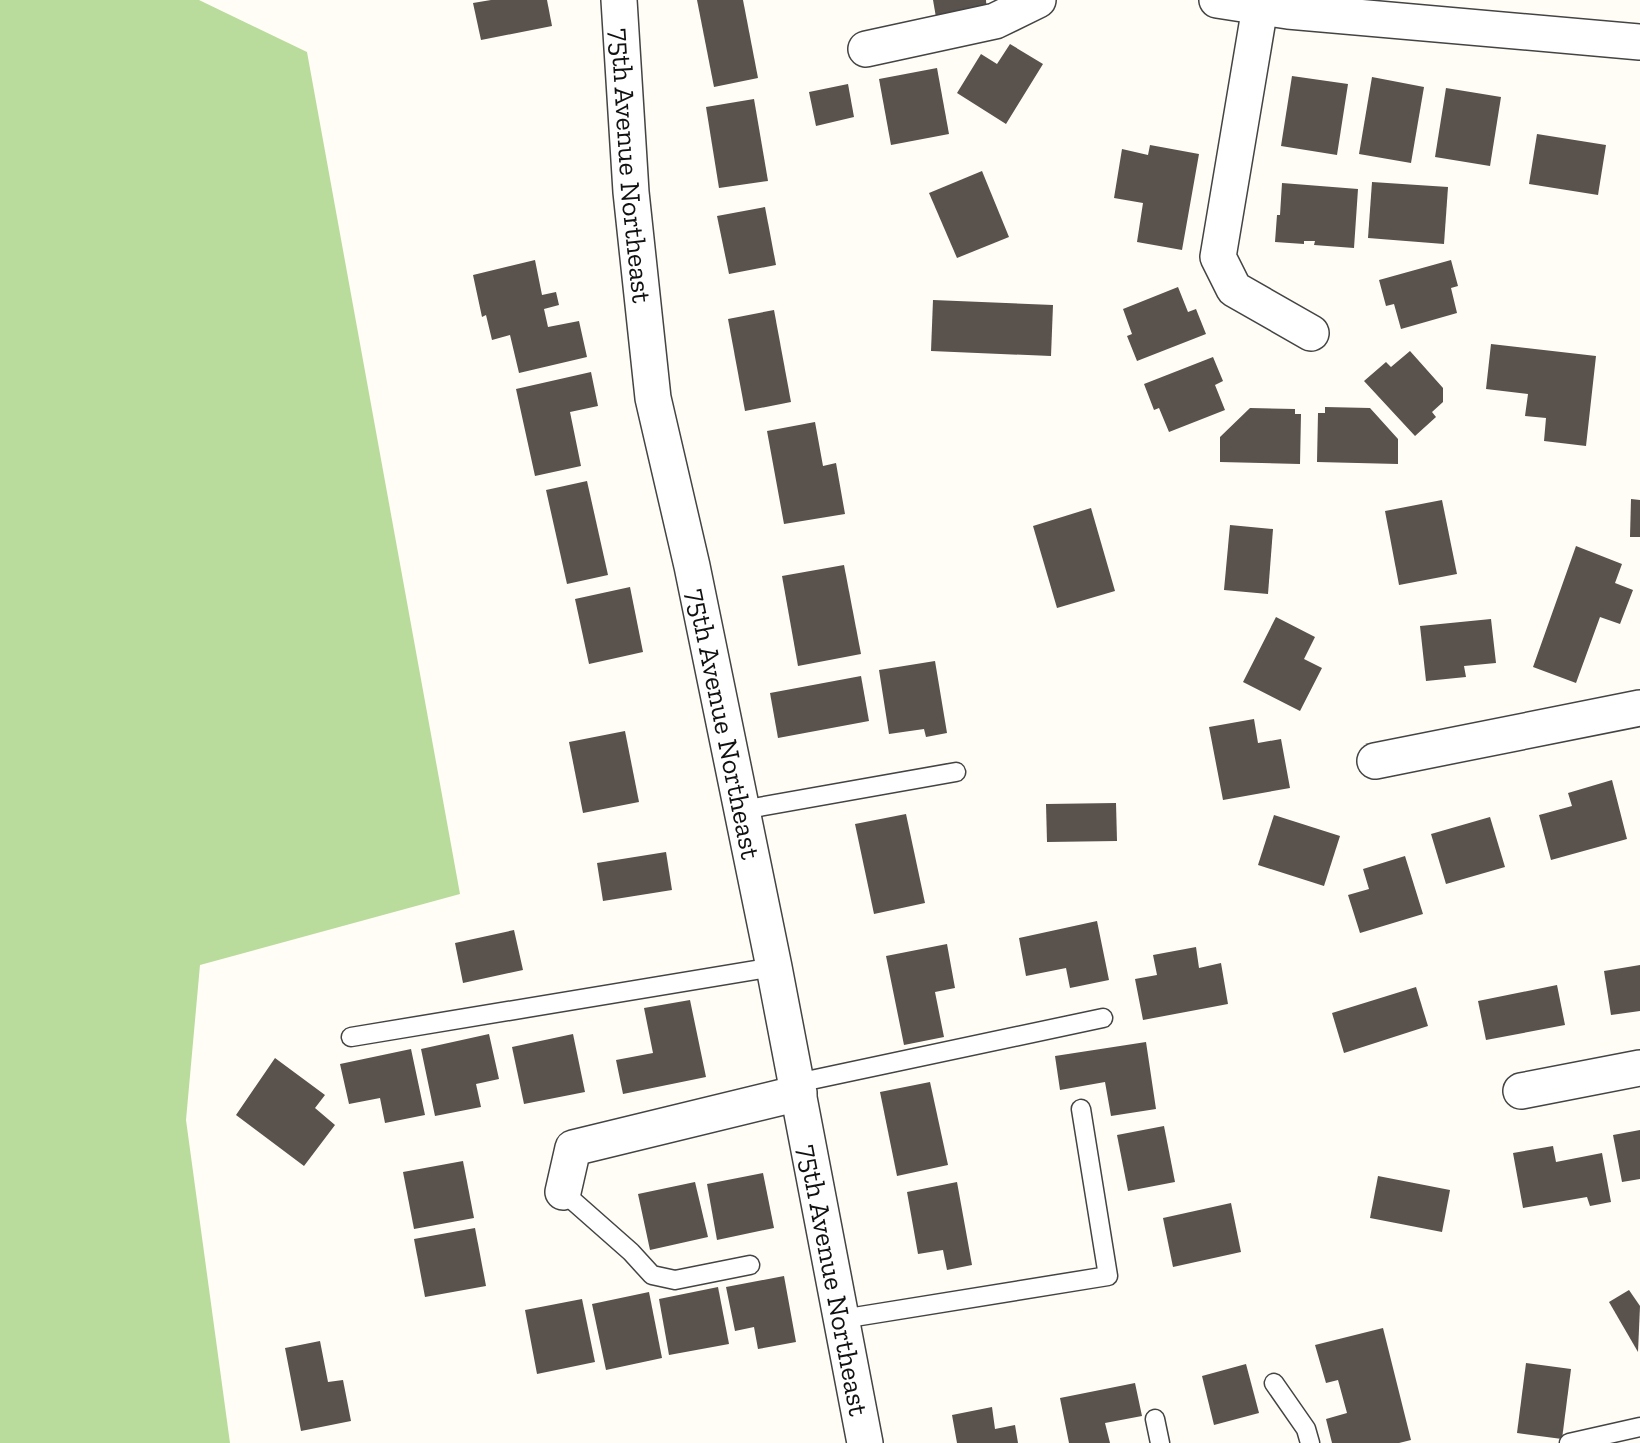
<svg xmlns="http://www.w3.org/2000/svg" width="1640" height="1443" font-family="'Zilla Slab',serif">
  <rect width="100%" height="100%" fill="#fffdf5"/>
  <path fill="#b9dc9c" d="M0 0H199L307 52 460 894 200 965 186 1120 230 1443H0Z"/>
  <g fill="#5a524d">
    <path d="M491 0H547L552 26 481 40 473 3Z"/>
    <path d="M697 0H743L758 78 714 87Z"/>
    <path d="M933 0H986L987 13 937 23Z"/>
    <path d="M1010 44 1043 64 1006 124 957 93 981 54 997 64Z"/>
    <path d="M937 68 949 134 891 145 879 79Z"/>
    <path d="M1292 76 1348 84 1337 155 1281 146Z"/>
    <path d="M1372 77 1424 87 1411 163 1359 154Z"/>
    <path d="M848 84 854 117 816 126 809 92Z"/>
    <path d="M1446 88 1501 97 1490 166 1435 157Z"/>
    <path d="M754 99 768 181 719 188 706 107Z"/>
    <path d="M1537 134 1606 145 1598 195 1529 184Z"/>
    <path d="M1150 145 1199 154 1182 250 1137 242 1143 203 1114 198 1122 149 1148 155Z"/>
    <path d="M982 171 1009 237 957 258 929 193Z"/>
    <path d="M1372 182 1448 187 1444 244 1368 238Z"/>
    <path d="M1282 183 1358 189 1354 248 1314 245 1315 241H1304V244L1275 242 1277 215H1280Z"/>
    <path d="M765 207 776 265 729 274 717 216Z"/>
    <path d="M535 260 542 295 556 292 559 305 544 309 548 327 579 321 587 357 519 373 510 335 492 340 486 315 482 317 473 275Z"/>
    <path d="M1451 260 1458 286 1451 288 1457 313 1401 329 1394 304 1386 306 1379 280Z"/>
    <path d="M1178 287 1188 312 1196 309 1206 334 1137 361 1127 336 1132 334 1123 309Z"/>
    <path d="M933 300 1053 305 1051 356 931 351Z"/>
    <path d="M774 310 791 402 745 411 728 319Z"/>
    <path d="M1491 344 1596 356 1586 446 1544 441 1546 418 1525 416 1528 394 1486 389Z"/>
    <path d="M1410 351 1443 388V402L1432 412 1436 417 1415 436 1364 381 1386 362 1391 367Z"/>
    <path d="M1213 357 1223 381 1215 385 1225 410 1169 432 1159 408 1154 410 1144 384Z"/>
    <path d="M591 372 598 406 570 412 581 466 535 476 516 389Z"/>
    <path d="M1325 407 1370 408 1398 439V464L1317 462 1318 413H1325Z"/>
    <path d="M1250 408 1295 409V414H1301L1300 464 1220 462V437Z"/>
    <path d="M815 422 823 466 836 463 845 514 784 524 767 431Z"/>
    <path d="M587 481 608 575 567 584 546 490Z"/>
    <path d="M1631 499 1640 500V537H1630Z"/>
    <path d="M1442 500 1457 574 1399 585 1385 511Z"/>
    <path d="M1091 508 1115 591 1057 608 1033 526Z"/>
    <path d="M1230 525 1273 529 1268 594 1224 590Z"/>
    <path d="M1576 546 1622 564 1615 583 1633 590 1620 624 1600 617 1576 683 1533 667Z"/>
    <path d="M844 565 861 654 798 666 782 576Z"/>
    <path d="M630 587 643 652 589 664 575 599Z"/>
    <path d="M1276 617 1315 637 1304 659 1322 668 1300 711 1243 682Z"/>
    <path d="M1491 619 1496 663 1464 666 1466 677 1426 681 1420 626Z"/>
    <path d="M935 661 947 733 926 737 924 729 889 734 879 670Z"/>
    <path d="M861 676 869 721 778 738 770 693Z"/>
    <path d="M1254 719 1258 743 1281 739 1290 788 1223 800 1209 727Z"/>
    <path d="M625 731 639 802 583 813 569 742Z"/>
    <path d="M1612 780 1627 839 1551 860 1539 815 1572 806 1568 793Z"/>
    <path d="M1116 803 1117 841 1047 842 1046 804Z"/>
    <path d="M906 814 925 903 874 914 855 824Z"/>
    <path d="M1274 815 1340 836 1324 886 1258 865Z"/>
    <path d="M1490 817 1505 867 1446 884 1431 834Z"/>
    <path d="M666 852 672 890 603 901 597 863Z"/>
    <path d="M1405 856 1423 914 1360 933 1348 895 1369 889 1363 869Z"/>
    <path d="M1097 921 1109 980 1070 988 1066 968 1026 976 1019 938Z"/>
    <path d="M514 930 523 970 463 983 455 943Z"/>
    <path d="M947 944 955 988 935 992 944 1037 904 1045 886 956Z"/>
    <path d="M1196 947 1199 968 1221 963 1228 1004 1143 1020 1135 979 1157 975 1153 955Z"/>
    <path d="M1640 965V1011L1611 1015 1604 971Z"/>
    <path d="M1557 985 1565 1025 1486 1040 1478 1001Z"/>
    <path d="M1416 987 1428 1026 1344 1053 1332 1013Z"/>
    <path d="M690 1000 706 1077 623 1094 616 1060 653 1053 644 1008Z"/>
    <path d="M489 1034 499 1079 476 1084 481 1107 435 1116 421 1049Z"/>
    <path d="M573 1034 585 1092 524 1104 512 1047Z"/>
    <path d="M1146 1042 1156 1109 1111 1116 1105 1082 1060 1090 1055 1056Z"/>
    <path d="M411 1049 425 1115 385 1123 380 1098 349 1104 340 1064Z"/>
    <path d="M275 1058 325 1095 315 1108 335 1125 304 1166 236 1115Z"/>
    <path d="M930 1082 948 1165 897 1176 880 1092Z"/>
    <path d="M1164 1126 1175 1182 1128 1191 1117 1135Z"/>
    <path d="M1640 1130V1179L1622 1182 1613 1135Z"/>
    <path d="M1553 1146 1556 1162 1602 1153 1611 1202 1590 1206 1587 1197 1523 1208 1513 1153Z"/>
    <path d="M463 1161 474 1218 414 1229 403 1172Z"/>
    <path d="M763 1173 774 1228 717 1240 707 1184Z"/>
    <path d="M1378 1176 1450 1190 1442 1232 1370 1218Z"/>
    <path d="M695 1182 708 1237 650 1250 638 1194Z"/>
    <path d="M957 1182 972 1265 947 1270 943 1250 918 1254 907 1192Z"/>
    <path d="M1231 1203 1241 1252 1173 1267 1163 1218Z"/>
    <path d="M475 1228 486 1286 425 1297 414 1239Z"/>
    <path d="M784 1276 796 1342 758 1349 754 1327 735 1331 726 1287Z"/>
    <path d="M718 1287 729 1344 669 1355 659 1299Z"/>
    <path d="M1629 1290 1640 1306 1638 1352 1609 1302Z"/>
    <path d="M649 1292 662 1358 606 1370 592 1304Z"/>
    <path d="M582 1299 595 1362 537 1374 525 1310Z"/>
    <path d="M1383 1328 1411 1440 1399 1443H1332L1326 1419 1347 1413 1338 1380 1326 1383 1315 1345Z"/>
    <path d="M320 1341 328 1382 343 1380 351 1421 301 1431 285 1348Z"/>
    <path d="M1526 1363 1571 1369 1562 1439 1517 1433Z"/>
    <path d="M1246 1364 1259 1413 1214 1425 1202 1376Z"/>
    <path d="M1135 1383 1142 1416 1105 1423 1110 1443H1069L1060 1398Z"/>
    <path d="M992 1407 995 1429 1015 1425 1018 1443H957L952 1415Z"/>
  </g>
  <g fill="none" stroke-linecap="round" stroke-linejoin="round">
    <defs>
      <g id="service">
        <path d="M742 810 956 772"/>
        <path d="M351 1037 774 967"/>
        <path d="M797 1083 1103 1018"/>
        <path d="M563 1192 631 1252 652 1275 675 1280 750 1265"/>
        <path d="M842 1319 1108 1276 1081 1109"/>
        <path d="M1274 1383 1306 1429 1310 1443"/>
        <path d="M1155 1419 1160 1443"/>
        <path d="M1569 1443 1640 1427"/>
      </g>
      <g id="minor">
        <path id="s1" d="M619 0 631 192 653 398 692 566 774 967 865 1443"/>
        <path d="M1217 0 1288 11 1640 42"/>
        <path d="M1260 7 1218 257 1234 289 1311 333"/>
        <path d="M866 49 995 21 1038 0"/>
        <path d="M1375 761 1640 708"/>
        <path d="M1521 1091 1640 1068"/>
        <path d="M563 1192 573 1148 799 1093"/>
      </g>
    </defs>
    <use href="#service" stroke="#444" stroke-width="21"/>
    <use href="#minor" stroke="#444" stroke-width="38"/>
    <use href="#service" stroke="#fff" stroke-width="18"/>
    <use href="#minor" stroke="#fff" stroke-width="35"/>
  </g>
  <g text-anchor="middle" stroke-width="7" stroke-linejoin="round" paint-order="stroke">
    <g font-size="28" fill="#111" stroke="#fff">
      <text dy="10" stroke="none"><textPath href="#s1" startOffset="166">75th Avenue Northeast</textPath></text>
      <text dy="10" stroke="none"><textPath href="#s1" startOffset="733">75th Avenue Northeast</textPath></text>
      <text dy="10" stroke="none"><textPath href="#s1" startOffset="1300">75th Avenue Northeast</textPath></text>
    </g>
  </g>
</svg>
